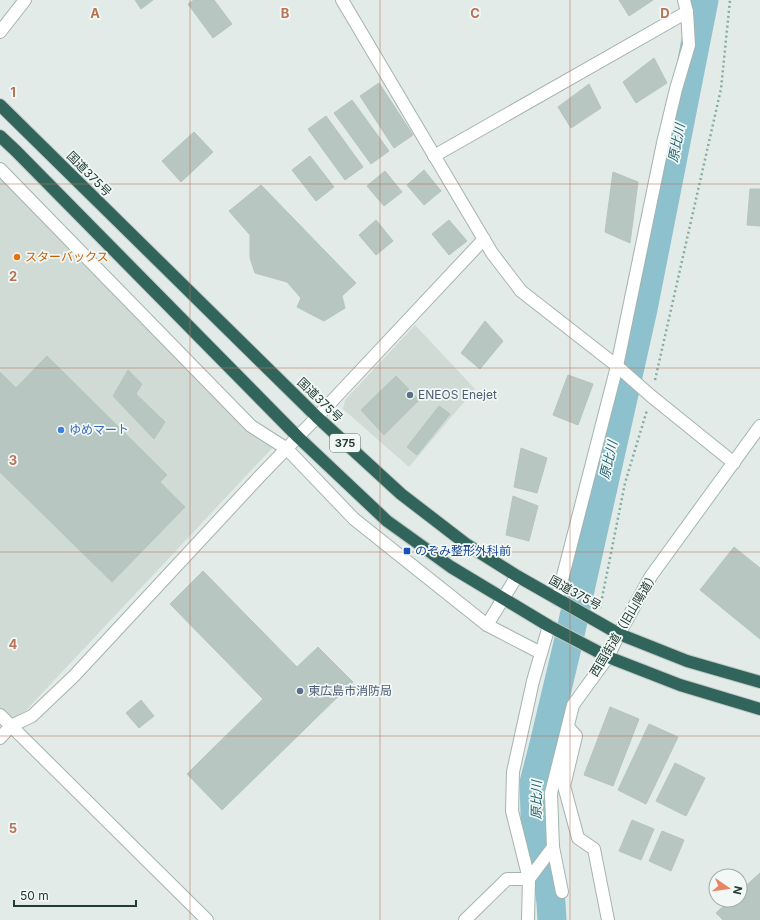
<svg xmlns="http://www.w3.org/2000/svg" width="760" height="920" font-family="Inter,'Noto Sans JP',sans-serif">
  <rect width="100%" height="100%" fill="#e2ebe7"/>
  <g fill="#d0dbd6">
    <path d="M0 165 277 443 0 738Z"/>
    <path d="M415 325 475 389 409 467 343 409 345 400Z"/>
  </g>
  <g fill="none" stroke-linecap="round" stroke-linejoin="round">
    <path stroke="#8dc1cd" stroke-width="29" d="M552 920 551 903 549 887 536 843 534 783 544 744 569 639 643 309 704 0"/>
  </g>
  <g fill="#b7c6c0" stroke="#b5c4be">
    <path d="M135 0H153L141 9Z"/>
    <path d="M194 0H214L232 24 213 38 188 4Z"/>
    <path d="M619 0H653L629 16Z"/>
    <path d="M654 58 667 83 636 103 623 82Z"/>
    <path d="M379 83 413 135 394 148 360 96Z"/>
    <path d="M589 84 601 108 571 128 558 107Z"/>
    <path d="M352 100 389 151 371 164 334 113Z"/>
    <path d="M326 116 363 167 345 180 308 129Z"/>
    <path d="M194 132 213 152 181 182 162 161Z"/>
    <path d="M310 156 334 187 316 201 292 170Z"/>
    <path d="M424 170 441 191 424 205 407 185Z"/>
    <path d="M385 171 402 192 384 206 367 186Z"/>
    <path d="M613 172 638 182 630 243 605 232Z"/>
    <path d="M261 185 356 283 342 296 345 308 324 321 297 307 301 298 287 282 255 273 250 258V235L229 211Z"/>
    <path d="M750 189H760V226L747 225Z"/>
    <path d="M376 220 393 241 376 255 359 235Z"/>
    <path d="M449 220 467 241 449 255 432 234Z"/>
    <path d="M485 321 503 341 480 369 461 353Z"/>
    <path d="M47 356 167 475 160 482 185 507 112 582 0 472V372L16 388Z"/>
    <path d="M128 370 142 384 136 394 165 422 154 439 113 396Z"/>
    <path d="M568 375 593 384 578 425 553 415Z"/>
    <path d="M396 376 419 400 384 435 361 410Z"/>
    <path d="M439 406 450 414 417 455 407 447Z"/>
    <path d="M521 448 547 458 537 493 514 487Z"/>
    <path d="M513 496 538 506 529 541 506 535Z"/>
    <path d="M734 547 760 568V639L700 590Z"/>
    <path d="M203 571 297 667 318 647 353 682 222 810 187 774 263 699 170 604Z"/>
    <path d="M141 700 154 716 139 728 126 713Z"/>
    <path d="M610 707 639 719 613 786 584 775Z"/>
    <path d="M649 724 678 737 646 804 618 790Z"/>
    <path d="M675 763 705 778 686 816 656 801Z"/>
    <path d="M632 820 654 829 641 860 619 851Z"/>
    <path d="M662 831 684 840 671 871 649 861Z"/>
    <path d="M760 873V920H723L716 913 730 900H740V891Z"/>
  </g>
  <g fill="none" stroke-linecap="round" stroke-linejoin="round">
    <defs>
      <g id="street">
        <path d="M342 0 492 253 521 291 617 366 651 396 734 463"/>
        <path d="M0 32 25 0"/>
        <path d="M434 156 687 12"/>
        <path d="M0 169 251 426 287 449 354 519 487 625 541 653"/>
        <path d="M557 599 617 366 663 143 676 89 689 45 687 12 684 0"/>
        <path d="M487 625 517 576"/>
        <path d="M0 715 207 920"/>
        <path d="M568 727 576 736 564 786 578 838 594 849 608 920"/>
        <path d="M0 738 11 726 32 716 74 676 260 476 317 417 484 239"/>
        <path d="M553 847 562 892"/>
        <path d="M465 920 507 879H529L553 847"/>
        <path d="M528 920 529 879 512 811 513 772 533 681 549 626"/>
      </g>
      <path id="secondary" d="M553 847 551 793 573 705 608 657 619 634 651 576 760 426"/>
      <g id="highway">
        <path d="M0 105 317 417 401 494 466 544 517 576 619 634 687 661 760 682"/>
        <path d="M0 136 16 151 298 437 387 521 451 567 549 626 608 657 680 685 760 709"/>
      </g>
    </defs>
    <use href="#street" stroke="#a5b3ae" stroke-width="14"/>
    <use href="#secondary" stroke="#a1b6af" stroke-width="14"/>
    <use href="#highway" stroke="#c1c8c6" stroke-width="14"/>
    <g stroke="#84ada1" stroke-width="2.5" stroke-dasharray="2 3" stroke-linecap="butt">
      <path d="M655 380 721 89 730 0"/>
      <path d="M600 608 625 483 647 410"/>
    </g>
    <use href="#street" stroke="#fff" stroke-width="12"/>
    <use href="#secondary" stroke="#fff" stroke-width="12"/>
    <use href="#highway" stroke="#31655c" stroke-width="12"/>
  </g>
  <path fill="none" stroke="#b87357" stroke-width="1" stroke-opacity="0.55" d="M190 0V920M380 0V920M570 0V920M0 184H760M0 368H760M0 552H760M0 736H760"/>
  <circle fill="#e8710a" stroke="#f2f8f5" stroke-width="1.5" cx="17" cy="257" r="4"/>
  <g fill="#5c6f8a" stroke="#f2f8f5" stroke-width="1.5">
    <circle cx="410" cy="395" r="4"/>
    <circle cx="300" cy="691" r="4"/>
  </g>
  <circle fill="#3f7fe0" stroke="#f2f8f5" stroke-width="1.5" cx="61" cy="430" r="4"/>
  <rect fill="#1a4fb4" stroke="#f2f8f5" stroke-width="1.5" x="403" y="547" width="8" height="8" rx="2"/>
  <g text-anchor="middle" stroke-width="3.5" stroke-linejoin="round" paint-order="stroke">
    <rect fill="#f2f8f5" stroke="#61746f" stroke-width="1" x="330" y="434" width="30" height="18" rx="3"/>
    <g font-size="11" font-weight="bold" fill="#233b35">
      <text x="345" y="447">375</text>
    </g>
    <g font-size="12" fill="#233b35" stroke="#f2f8f5">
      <text transform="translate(89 174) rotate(45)" y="4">国道375号</text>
      <text transform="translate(320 400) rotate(44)" y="4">国道375号</text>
      <text transform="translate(575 593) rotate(29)" y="4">国道375号</text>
      <text transform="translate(624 624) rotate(-59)" y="4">西国街道（旧山陽道）</text>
    </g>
    <g font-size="12" fill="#c56008" stroke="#f2f8f5" text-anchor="start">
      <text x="25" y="261">スターバックス</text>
    </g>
    <g font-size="12" fill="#4e5e75" stroke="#f2f8f5" text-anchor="start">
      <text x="418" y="399">ENEOS Enejet</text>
      <text x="308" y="695">東広島市消防局</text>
    </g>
    <g font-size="12" fill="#366cbe" stroke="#f2f8f5" text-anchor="start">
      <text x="69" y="434">ゆめマート</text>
    </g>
    <g font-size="12" fill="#164399" stroke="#f2f8f5" text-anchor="start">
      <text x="415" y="555">のぞみ整形外科前</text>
    </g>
    <g font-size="13" font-style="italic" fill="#216373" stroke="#f2f8f5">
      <text transform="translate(676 143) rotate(-79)" y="5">原比川</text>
      <text transform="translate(608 460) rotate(-77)" y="5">原比川</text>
      <text transform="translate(536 800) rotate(-89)" y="5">原比川</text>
    </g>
  </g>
  <g font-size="13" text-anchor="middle" font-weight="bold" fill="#b87357" stroke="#f2f8f5" stroke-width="3.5" stroke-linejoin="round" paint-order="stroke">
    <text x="95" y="18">A</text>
    <text x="285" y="18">B</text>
    <text x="475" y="18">C</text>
    <text x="665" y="18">D</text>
    <text x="13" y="97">1</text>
    <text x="13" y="281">2</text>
    <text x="13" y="465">3</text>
    <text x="13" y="649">4</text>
    <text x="13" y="833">5</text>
  </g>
  <g transform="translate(728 888) rotate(103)"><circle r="19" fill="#f2f8f5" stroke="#9faca8"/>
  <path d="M0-3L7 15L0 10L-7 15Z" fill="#e98662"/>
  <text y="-6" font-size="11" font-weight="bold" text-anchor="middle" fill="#233b35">N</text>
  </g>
  <path d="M14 900v6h122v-6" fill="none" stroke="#233b35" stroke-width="2"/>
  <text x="20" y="900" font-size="12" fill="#233b35" stroke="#f2f8f5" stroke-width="3" paint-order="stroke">50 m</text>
</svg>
